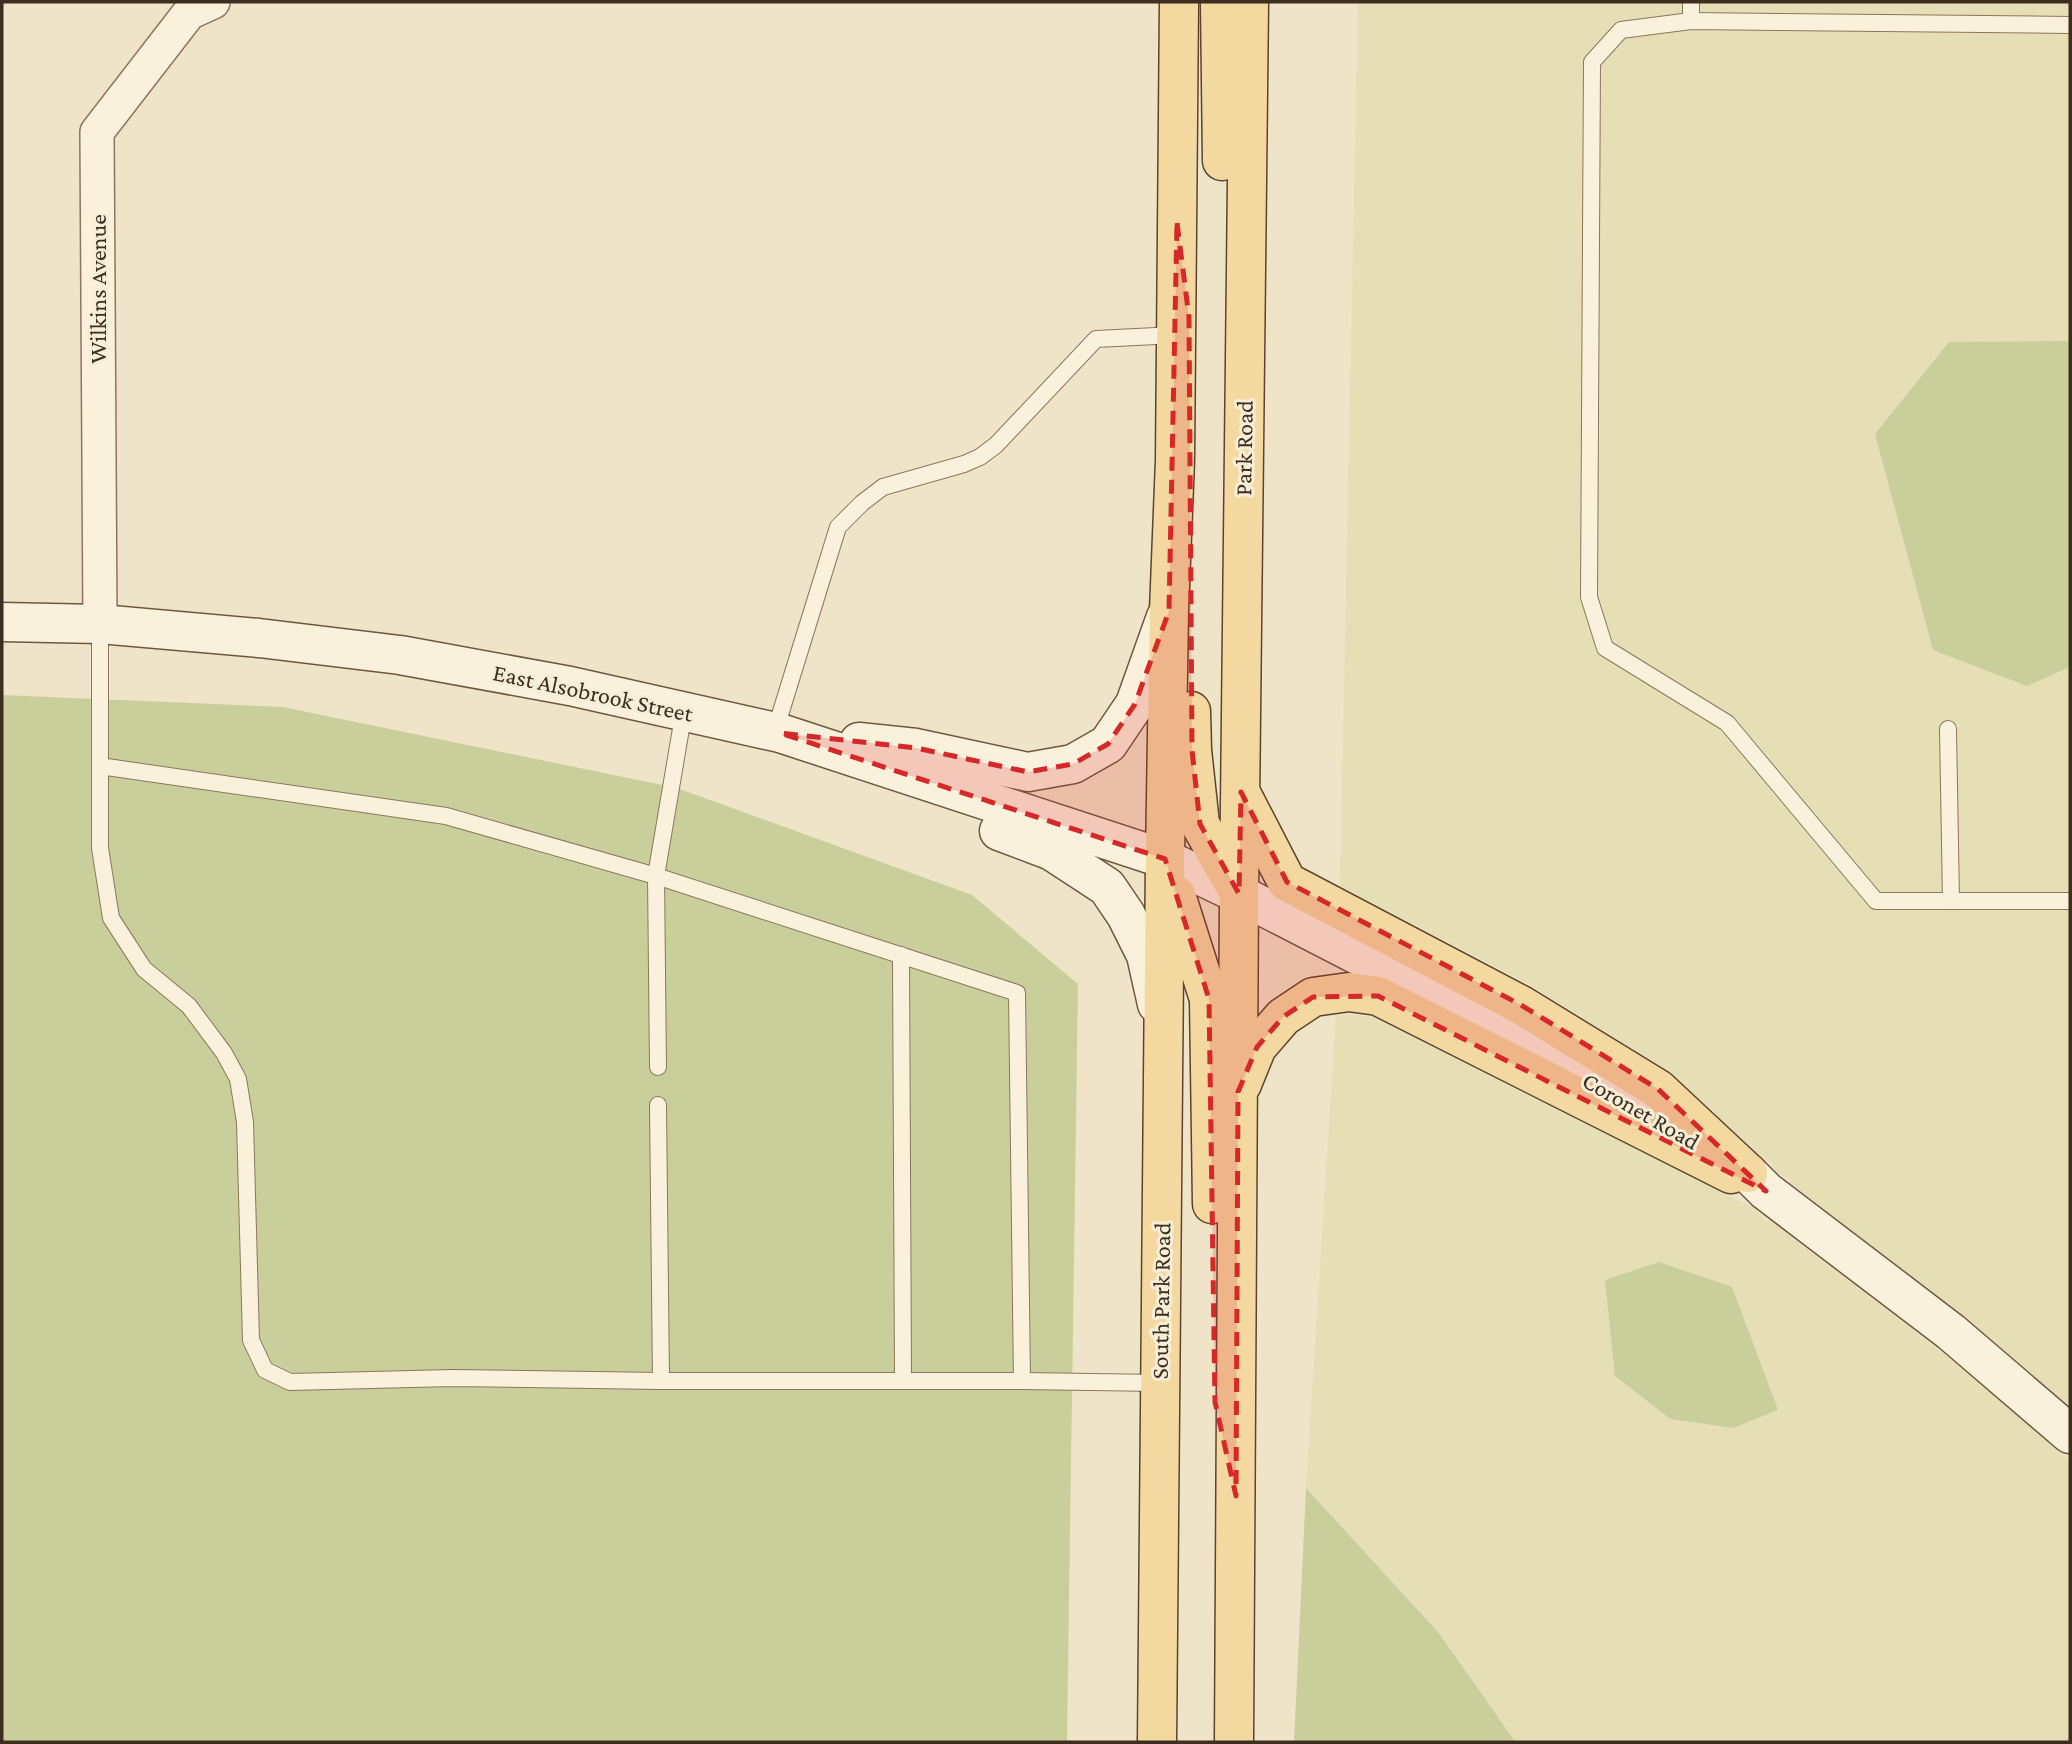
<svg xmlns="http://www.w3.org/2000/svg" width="2072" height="1744" font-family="'Crimson Pro',serif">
  <rect width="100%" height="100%" fill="#f0e4c8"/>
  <g fill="#e6deb5" fill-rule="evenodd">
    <path d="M1358 2H2070V341L1949 342 2027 686 2070 667V1407L1961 1314 1790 1183 1791 1180 1777 1173 1772 1167 1773 1163 1760 1155 1667 1070 1530 985 1340 886Z"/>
    <path d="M1349 1014 1373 1017 1755 1209 1766 1221 1769 1220 1939 1350 2070 1461V1742H1511L1513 1740 1438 1632 1306 1488 1336 1016ZM1615 1376 1733 1428 1669 1419Z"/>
  </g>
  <g fill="#c9cf9b">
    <path d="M2070 341V667L2027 686 1933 650 1875 434 1949 342Z"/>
    <path d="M2 695 283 707 677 788 972 895 1078 984 1067 1742H2Z"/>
    <path d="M1659 1262 1732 1287 1778 1410 1733 1428 1670 1419 1615 1376 1605 1280Z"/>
    <path d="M1306 1488 1438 1632 1514 1740 1511 1742H1294Z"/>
  </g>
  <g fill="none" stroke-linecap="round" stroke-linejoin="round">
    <defs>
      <g id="lane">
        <path d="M1691 2V21"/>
        <path d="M2070 25 1691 21 1621 30 1592 62 1589 597 1605 648 1727 723 1876 901H2070"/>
        <path d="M100 624V848L111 918 144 969 189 1006 224 1053 238 1079 245 1122 251 1340 265 1370 290 1382 453 1378 661 1381H1022L1017 993 656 876 446 816 100 766"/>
        <path d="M1948 729 1951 901"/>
        <path d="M775 731 838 527 862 503 883 487 964 464 980 457 996 445 1096 339 1176 335"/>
        <path d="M901 955 903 1380"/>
        <path d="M658 1067 656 876 684 711"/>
        <path d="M658 1105 661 1381"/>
        <path d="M1022 1381 1160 1383"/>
      </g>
      <path id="street" d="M100 624 97 132 189 13 213 2"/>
      <g id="secondary">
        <path d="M2 622 100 624 259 638 400 655 570 686 780 733 1165 859 1239 894 1499 1028 1640 1110"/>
        <path d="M859 742 916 748 1028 772 1073 764 1108 744 1135 704 1166 617"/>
        <path d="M999 831 1052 851 1107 887 1126 915 1146 955 1157 1004"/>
        <path d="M1719 1156 1748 1173 1766 1191 1951 1332 2070 1434"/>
      </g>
      <g id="primary">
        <path d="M1220 2 1222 161"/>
        <path d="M1191 711 1192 750 1200 824 1239 893"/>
        <path d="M1243 797 1287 882 1521 1005 1658 1089 1748 1173"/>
        <path d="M1176 895 1209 999 1212 1204"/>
        <path d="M1242 1084 1257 1047 1283 1017 1313 997 1349 992 1378 996 1731 1174"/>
        <path d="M1157 1742 1165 859 1169 611 1175 460 1179 2"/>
        <path d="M1234 1742 1239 894 1249 2"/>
      </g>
    </defs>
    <use href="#lane" stroke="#8d765c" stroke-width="18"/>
    <use href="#street" stroke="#8d765c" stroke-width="36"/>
    <use href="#secondary" stroke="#6f573f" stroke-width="41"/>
    <use href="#primary" stroke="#5b4430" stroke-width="41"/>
    <use href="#lane" stroke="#faf1dc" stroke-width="16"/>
    <use href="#street" stroke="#faf1dc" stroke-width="33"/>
    <use href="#secondary" stroke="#faf1dc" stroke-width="38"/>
    <use href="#primary" stroke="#f3d9a0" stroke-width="38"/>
  </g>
  <path fill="#d62828" fill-opacity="0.2" stroke="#d62828" stroke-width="5" stroke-dasharray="14 9" stroke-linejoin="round" d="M1177 223 1189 317 1192 750 1200 824 1239 894 1241 792 1287 882 1521 1005 1658 1089 1766 1191 1378 996 1313 997 1283 1017 1257 1047 1238 1092 1236 1496 1215 1402 1209 999 1165 859 780 733 916 748 1028 772 1073 764 1108 744 1135 704 1169 611Z"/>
  <g text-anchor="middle" stroke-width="6" stroke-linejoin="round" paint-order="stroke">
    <g font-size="24" fill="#3d2e20" stroke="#f7eed8">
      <text transform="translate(98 289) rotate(-90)" y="8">Wilkins Avenue</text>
      <text transform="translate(1244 448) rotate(-89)" y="8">Park Road</text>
      <text transform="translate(593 693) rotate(12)" y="8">East Alsobrook Street</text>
      <text transform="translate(1641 1111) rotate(30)" y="8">Coronet Road</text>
      <text transform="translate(1161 1301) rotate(-89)" y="8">South Park Road</text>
    </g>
  </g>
  <rect width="2072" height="1744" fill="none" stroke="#3d2e20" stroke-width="7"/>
</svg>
